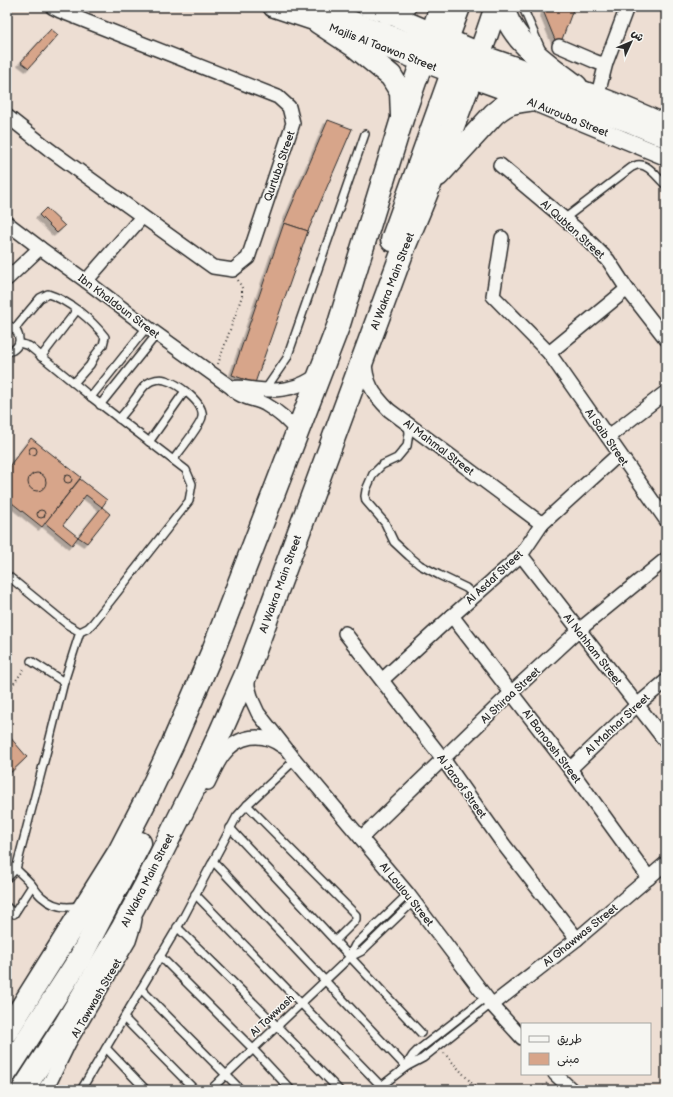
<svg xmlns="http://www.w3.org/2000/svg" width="673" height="1097" font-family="'Balsamiq Sans','Playpen Sans Arabic',sans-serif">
  <defs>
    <filter id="shadow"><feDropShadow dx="-3.5" dy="3.5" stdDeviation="0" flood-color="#0004"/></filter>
  </defs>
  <rect width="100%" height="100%" fill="#edded3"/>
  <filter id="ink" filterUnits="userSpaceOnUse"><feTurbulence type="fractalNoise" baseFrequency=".025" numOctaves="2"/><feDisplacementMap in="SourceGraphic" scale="8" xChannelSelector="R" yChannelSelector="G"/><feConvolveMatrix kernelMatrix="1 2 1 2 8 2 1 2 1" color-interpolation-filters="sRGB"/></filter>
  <g filter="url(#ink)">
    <g fill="#d7a58a" stroke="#2b2b2b" filter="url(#shadow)">
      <path d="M546 7H574L561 42 555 40 544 13Z"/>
      <path d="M51 29 58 35 29 68 21 62Z"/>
      <path d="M328 120 352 129 308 231 284 223Z"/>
      <path d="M46 208 65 226 57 233 39 215Z"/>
      <path d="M284 223 308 231 255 383 232 375Z"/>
      <path d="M31 438 81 477 42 527 7 499V469Z"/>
      <circle cx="33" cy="451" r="4"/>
      <circle cx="37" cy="482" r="9"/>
      <circle cx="68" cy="479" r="4"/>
      <path d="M80 479 107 500 102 507 86 495 63 525 78 537 72 545 45 523Z"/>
      <path d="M102 507 110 514 87 543 78 537Z"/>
      <circle cx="41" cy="514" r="4"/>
      <path d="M9 736 27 757 7 776V738Z"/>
    </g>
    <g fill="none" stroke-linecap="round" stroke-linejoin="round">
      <defs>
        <g id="service">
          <path d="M524 7V10L541 49"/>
          <path d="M564 219 628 170C630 168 634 166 637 165 649 163 658 179 666 185"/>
          <path d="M7 325C19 328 24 343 13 350 11 351 9 351 7 352"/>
          <path d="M15 329 19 323 40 298 48 294C68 300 92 320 105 337L103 345 96 354 90 365 74 383"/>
          <path d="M41 357 77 310"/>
          <path d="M265 390 287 358 365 134"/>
          <path d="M91 397 147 327"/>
          <path d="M100 405 157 334"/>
          <path d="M119 419C124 413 130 407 134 400 138 395 142 387 148 383 152 380 160 378 165 380 177 383 205 403 202 417 201 425 179 452 173 460"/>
          <path d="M408 424 409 433 407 446 397 458 382 465 373 474 366 490 365 496 366 501 385 523 394 542 409 556 420 565 439 575 466 588 475 596"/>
          <path d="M149 442 185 391"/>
          <path d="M7 575 68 625 80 632 88 628 93 623 189 501 192 484 186 470 91 397 29 346 19 343"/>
          <path d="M80 632 64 682 47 750 16 869C21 874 27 879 32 885 35 889 38 894 42 897 53 907 67 909 81 905"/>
          <path d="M31 661 64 682"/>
          <path d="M247 805 356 915V919L355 921 335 941"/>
          <path d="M230 828 421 1033"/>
          <path d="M213 861 406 1067"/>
          <path d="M7 865 16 869 7 878"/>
          <path d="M195 894 381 1086"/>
          <path d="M7 907 14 914 32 886"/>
          <path d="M177 927 277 1026 339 1090"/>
          <path d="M160 956 253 1049 291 1090"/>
          <path d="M350 957 351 953 355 945 408 894"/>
          <path d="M141 989 241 1090"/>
          <path d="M124 1018 195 1090"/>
          <path d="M106 1048 146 1090"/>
          <path d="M406 1066 413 1055 417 1051 486 997"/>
          <path d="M81 1090 183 918 237 816 247 805 295 760"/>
          <path d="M210 1090 350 957 362 951 414 901"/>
          <path d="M376 1090 406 1067 423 1058 491 1004"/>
        </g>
        <g id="minor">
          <path d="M559 46 594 61 599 63H606"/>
          <path d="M598 94 606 63 627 7"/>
          <path d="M7 116 50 150 213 267 233 270 248 258 293 123 289 107 278 97 60 11 52 7"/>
          <path d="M500 165 580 232 608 260 627 289 666 339"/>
          <path d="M7 223 40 248 86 281 147 327 232 388C239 398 255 399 265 404 279 412 289 421 298 433"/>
          <path d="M502 238 493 296 549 353 666 520"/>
          <path d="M7 279 40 248"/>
          <path d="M86 281 142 217"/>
          <path d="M549 353 627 289"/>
          <path d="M365 360C365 383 374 395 389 410L542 524"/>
          <path d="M232 388C239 386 247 388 254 389 277 392 299 390 318 374"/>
          <path d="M608 437 666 392"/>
          <path d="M521 555 666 742"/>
          <path d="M452 616 570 769 649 878"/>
          <path d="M345 633 443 759 504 845 577 939"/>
          <path d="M248 675V686L252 700 258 713 295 760 408 894 492 1005 522 1038"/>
          <path d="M382 680 452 616 521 555 542 524 619 454"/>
          <path d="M570 769 637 705 666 681"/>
          <path d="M208 783C213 773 217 763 223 755 238 735 262 731 282 746"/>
          <path d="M361 838 511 693 579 630 666 559"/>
          <path d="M492 1005 577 939 666 863"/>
          <path d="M555 1074 572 1090"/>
          <path d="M44 1090 51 1080 69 1043 129 941 134 925 135 919"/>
        </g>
        <g id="tertiary">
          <path d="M481 53C543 75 606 95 666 123"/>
          <path d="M470 79 528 100 666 157"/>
        </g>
        <g id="secondary">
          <path d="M273 7 318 22 463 77"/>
          <path d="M367 7 389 14 481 53"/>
        </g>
        <g id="trunk">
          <path d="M311 7 407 43 440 54"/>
          <path d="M504 7C508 39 552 68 576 86"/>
          <path d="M389 14 404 7"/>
          <path d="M318 22 356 47 391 76 401 92 402 116"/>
          <path d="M459 59 447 39 459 7"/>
          <path d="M462 64 476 66 632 122 666 136"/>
          <path d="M438 175 494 114C507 103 512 102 528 100"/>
          <path d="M392 240 452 73 449 62 432 33"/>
          <path d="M7 1031 119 852 147 798 173 743 214 648 339 324 402 119 441 7"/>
          <path d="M7 1071 80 958 140 843"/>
          <path d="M23 1090 65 1025 123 927 145 886 205 766 221 731 247 672 405 245C438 167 469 88 496 7"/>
        </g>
      </defs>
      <use href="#service" stroke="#2b2b2b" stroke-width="10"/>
      <use href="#minor" stroke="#2b2b2b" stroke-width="16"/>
      <use href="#tertiary" stroke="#2b2b2b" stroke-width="19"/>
      <use href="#secondary" stroke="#2b2b2b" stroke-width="22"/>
      <use href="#trunk" stroke="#2b2b2b" stroke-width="25"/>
      <g stroke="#2b2b2b" stroke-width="2" stroke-dasharray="1 3" stroke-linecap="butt">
        <path d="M218 364 242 296V288L238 280"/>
        <path d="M7 693 25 668"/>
        <path d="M444 1053 478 1090"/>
        <path d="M469 1090 474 1086"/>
        <path d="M541 1090 547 1083"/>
      </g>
      <use href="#service" stroke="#f6f6f2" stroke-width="7"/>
      <use href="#minor" stroke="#f6f6f2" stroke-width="13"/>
      <use href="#tertiary" stroke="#f6f6f2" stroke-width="16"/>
      <use href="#secondary" stroke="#f6f6f2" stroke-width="19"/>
      <use href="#trunk" stroke="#f6f6f2" stroke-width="22"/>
    </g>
  </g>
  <g text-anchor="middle" stroke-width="3" stroke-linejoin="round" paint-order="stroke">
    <g font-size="11" fill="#2b2b2b" stroke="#f6f6f2">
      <text transform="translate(383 47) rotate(21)" y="4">Majlis Al Taawon Street</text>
      <text transform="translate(568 117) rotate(22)" y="4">Al Aurouba Street</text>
      <text transform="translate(279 166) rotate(-71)" y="4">Qurtuba Street</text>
      <text transform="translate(573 229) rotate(42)" y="4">Al Qubtan Street</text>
      <text transform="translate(392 281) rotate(-69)" y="4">Al Wakra Main Street</text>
      <text transform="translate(119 306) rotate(37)" y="4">Ibn Khaldoun Street</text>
      <text transform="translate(607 437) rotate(55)" y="4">Al Saib Street</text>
      <text transform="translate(439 447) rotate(37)" y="4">Al Mahmal Street</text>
      <text transform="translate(494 577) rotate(-43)" y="4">Al Asdaf Street</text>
      <text transform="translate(280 584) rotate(-70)" y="4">Al Wakra Main Street</text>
      <text transform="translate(593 649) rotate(52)" y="4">Al Nahham Street</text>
      <text transform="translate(510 695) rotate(-43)" y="4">Al Shiraa Street</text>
      <text transform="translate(617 724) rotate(-43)" y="4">Al Mahhar Street</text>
      <text transform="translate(552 746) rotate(53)" y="4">Al Banoosh Street</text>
      <text transform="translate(462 786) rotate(54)" y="4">Al Jaroof Street</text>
      <text transform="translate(147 880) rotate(-63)" y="4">Al Wakra Main Street</text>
      <text transform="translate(407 894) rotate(51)" y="4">Al Loulou Street</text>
      <text transform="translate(580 935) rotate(-39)" y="4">Al Ghawwas Street</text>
      <text transform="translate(96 998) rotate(-60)" y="4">Al Tawwash Street</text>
      <text transform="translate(272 1015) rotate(-43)" y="4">Al Tawwash</text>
    </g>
  </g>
  <rect width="673" height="1097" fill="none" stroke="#f6f6f2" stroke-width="24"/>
  <rect x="12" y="12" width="649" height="1073" fill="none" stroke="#2b2b2b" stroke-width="1.5" filter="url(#ink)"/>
  <rect x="521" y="1023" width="130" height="52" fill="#f6f6f2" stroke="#a5a5a2"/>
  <rect x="529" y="1036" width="20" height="6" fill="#f6f6f2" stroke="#a5a5a2"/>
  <text x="557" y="1043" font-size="12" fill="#2b2b2b">طريق</text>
  <rect x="529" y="1053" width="20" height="12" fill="#d7a58a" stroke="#a5a5a2"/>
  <text x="557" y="1063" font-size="12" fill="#2b2b2b">مبنى</text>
  <g transform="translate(631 42) rotate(46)" stroke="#f6f6f2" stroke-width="3" paint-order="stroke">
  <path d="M0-3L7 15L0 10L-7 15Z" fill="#2b2b2b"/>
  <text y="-6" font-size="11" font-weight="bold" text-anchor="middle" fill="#2b2b2b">ش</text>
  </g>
</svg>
